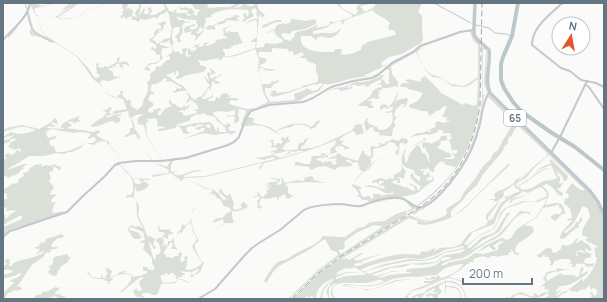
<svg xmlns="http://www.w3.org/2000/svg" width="607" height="302" font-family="Manrope,sans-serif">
  <rect width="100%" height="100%" fill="#fafaf8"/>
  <g fill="#dadfd7" fill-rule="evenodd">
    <path d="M30 3 33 4 37 3 40 6 56 3 36 8 34 9 36 15C40 16 44 18 48 19 55 19 68 9 74 5L57 15 72 5 59 13 65 9 62 10 70 3H72L67 7 73 3H76L75 5 80 3 58 17C63 21 74 19 79 16 82 14 84 12 87 11 92 9 103 4 108 3L87 11 78 17 74 18 60 19 56 17C45 21 45 16 36 16L42 30 45 35 77 56 89 69 94 77 98 78 100 74H97L96 64 98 63 99 64 98 66V67L103 68 105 66 108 67 117 62V58L119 57 120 58 118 63 126 61 129 64V66L125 64H123L122 65 124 67 121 68 119 64H116L115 65 117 67 112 66V67L114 68H110L108 70H110L113 72V76L118 77 120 76 121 77 115 79H114C111 81 107 82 103 80L100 82C104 91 107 96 118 97V95L121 94 120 91H123V92L122 95 127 101 129 99 130 100 131 102V106L137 110 142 106C143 104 143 102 144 99 147 93 150 90 147 82L150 80 151 76H150V74L155 70 157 66 160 67 167 60H170V56L166 57 172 52 173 50 171 44 169 43 170 41 169 40 167 42 160 43V45H162L170 48H163L161 51 162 52 161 54 163 58 162 59 156 64H152L147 67 150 69V70L147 71 146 69 143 70 150 63H155L160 60V55L156 54 155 51 150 48 153 47 155 49 157 48 155 44 149 41 150 40V38H152L154 36V33L157 29H161V26L157 23H161L164 21 166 23V24L163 26 164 27 161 32V30H159V33L157 34 152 40 156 41V44L161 42 164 39 170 38 172 28C169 23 171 16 167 11L165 13 160 15 157 19 155 17 146 20 140 19 139 22H138L136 20H132L131 16 126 19 124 16 123 18H120L122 15H123V14L122 11H124L122 5 123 3H127L128 5 126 8 127 9 129 7 130 10 132 9 133 12 132 15 133 17 135 16 136 18 137 17 135 14 136 11 139 8V4L141 3V7L139 14V15L141 13 144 8 145 9 144 13 145 14H148L149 13 148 8 150 7 151 8 152 11 150 14V15H155L165 9 164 4 165 3 169 11 174 12V10L177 9V10L175 12C180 14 182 12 186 13L187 15 190 16 191 15 187 13 188 10H181L178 7 183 8 185 7 190 9 192 8 193 11 195 12 193 13V14L197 16 198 14 197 12H199L200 10 195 9 191 3H200L202 4 206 3 208 4 207 6 209 8C213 8 216 7 220 7 227 7 230 9 236 3L240 5 234 7 237 8 242 6 243 3 251 7 253 5H255L253 3H257L259 10 265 15 262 18 260 14 259 15 258 27 256 48 264 47 265 43 275 44 283 42V40L278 37H275L278 36 275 34V31L271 33 275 30V29L267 33H265L276 28V26L279 24 278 22C272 22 268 27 262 28L263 25 276 20H281L282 22H279V24H282L283 23 285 24 290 23 291 20 292 19 306 21 315 19 316 21V24L305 29 292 31 290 34 282 33 281 36 283 37 284 39 290 41 295 36 294 34C297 31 301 31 306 30 310 28 314 27 318 24L316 28 326 26 329 25 331 21 333 22H335L352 17V15L341 8 336 3H340V5L342 8 355 15 357 13 358 10 356 9 358 5 362 3H369L367 5H364L360 7 363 9 364 12 373 8 377 3H422L418 12 422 16V26L423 40 421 43 402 54 393 56 389 57 381 63 382 66 386 65H388H387L363 76H370L379 73C370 78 360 76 350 79 341 81 334 85 324 84L319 91 308 95 299 101 269 104 251 110 246 116 237 138 231 143 191 156 160 161H152L143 148 140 139 137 138 136 134 130 135 127 137H125L126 134H128L130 132V128H133L131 119 129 116 128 111 106 116V117C110 118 111 116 114 115 116 114 119 115 121 114V116H117L120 118V121L117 123 114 122 113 121C106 122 99 127 91 127V126C95 120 104 119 107 112L102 111 108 109 109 107 112 108 110 110V112L109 113 111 114 116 113H113L114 111 127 109 123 99 120 98 112 97 107 94 101 85 93 79 81 62 76 56 56 43 51 42 40 37 30 35V31L31 29 27 15C20 21 16 32 8 38L7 36 19 23 28 11 34 30 40 34 46 37C41 31 39 23 36 16 34 11 31 7 30 3ZM254 8 256 9 257 12 256 16 257 15 258 19H253L244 24 255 20 257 21V37L250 42H256L255 48 238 54 226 57 225 56V53L223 51V49H229C232 47 234 43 239 45L238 43H239L240 44 243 42 241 40 238 32H231L229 30 228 33H226L227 32 225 31V29L231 26 232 25 223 29 224 33 223 36H225L228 38 216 40 215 43 207 46H205L209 42 206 43H203L205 44 201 47H198V46L200 45V43L199 45 196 44 195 46 192 48 196 47 197 48 195 51 192 50 194 53 191 51 189 48H188V53L187 55H191L190 57 186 56 185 54 187 50 186 48 182 49 183 54H181L178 51 175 52 174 51 172 45 174 42C170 38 173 33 173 28L177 27H181L179 29 180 31 175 37 177 38 178 43 182 40H180V36L183 33 182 31 183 30 182 26 184 23 190 22V21L185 22 184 20H179L176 17H178L184 19 197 20 196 22 198 26C197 29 193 30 190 29V27L195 26V24L185 27 184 30 185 33 193 31 190 34 196 36 195 40V41L204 31V30L198 34 195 31H196L198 32 199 31 198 29 202 27V29L207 28V30C210 29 213 30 216 29L214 26 218 23 217 25 225 23 227 20 239 21 238 19H237L236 17 238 18 240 16 234 15 233 17 227 18 223 21 219 22 212 26 210 25 204 28V26L206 21 205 18 211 17 212 16 211 15C222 8 235 9 248 10L249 13 248 16H247L245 12 243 16 245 17 242 21 245 22 246 20 254 16 251 11ZM373 10V11C378 16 386 18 390 23L388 27 389 30H393L395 31 396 34 395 35 368 42 362 46 361 50C354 53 347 56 340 54L342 51 341 49H335L334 52C323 52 298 53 301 36H311L316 40 318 37C323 36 323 37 328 38 334 38 340 33 341 28 335 34 332 33 324 33 321 32 317 34 313 34V32L314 31 322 29 328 27 331 24 340 21 342 22 341 24H343L345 20ZM272 48 288 49 289 52 293 51V54L295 55 298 54 301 52 303 53 304 55 299 58H306L308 62 313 63 316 65V71L318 76V80L317 82 306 85H303V87C294 89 287 93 277 93L276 90 271 91 272 93 270 94V95L274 97 291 92 299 89 315 84 317 85 320 83 323 84 317 90 313 91 306 88 305 90 294 94 295 99 293 100 270 102 265 93V88H271L273 85 279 81 278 80 274 82 272 81 270 84H262L260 77 259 68H263L264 70 270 71 276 69H268L260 67V65L265 63 267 59 259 57 258 53 259 52C264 51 269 53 272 52ZM255 49 259 60 258 69 260 77 263 92 268 102 255 108 246 109 232 105 229 103 231 100H233L235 101 238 100 237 98H227L234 95H233L229 96 228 94 224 93 221 95 220 98H218L216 97 215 101H208L209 99 213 97 212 91V96L205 99H202V98L206 93 208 88H209L210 90H211V87L212 85V82L213 81 216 84 220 83 217 81H215V79L223 74 219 75 218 77 215 76 213 78H210V75L216 73 213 70H212L211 68 210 70 212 73H210L208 72 207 74 209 81 203 75 207 82 210 85 201 97H198L195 100 192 98 188 93H186L189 97 186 102 187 103 190 100 193 101V103H196L199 109 193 110 197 111C196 116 189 113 186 116L182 114V113L184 112H179V111L184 110 185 111 186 109H188L190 104 186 107 184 105 182 108 177 106 175 104H173L170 100H169V103L172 106C161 110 166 109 160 115H157L159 111 161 110V109L158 108 156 110 154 109H153L154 111 152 113 148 112 149 108 152 107 154 104 148 100 150 95 152 94 155 95 152 91H150L152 84C156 85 160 82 163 80L164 78 167 79 166 82 170 81 181 87V89H180L176 87 177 89 173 92V93L181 91H184L185 90 187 91C185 86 181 85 177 83 174 81 171 78 168 76H166V75L174 72 175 75H176V71H177L179 73V75L176 77V78L178 79 187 75 203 72 206 69V67L200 65V63L198 61V60L203 61 219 58V60H221L223 57C231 59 247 52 255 49ZM238 109 245 110 246 112 241 124V129L239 134 236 139 232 143 188 156 162 160 160 158 147 136 146 123 149 121 147 120 148 119 156 118 158 124 157 126 165 127 164 128 158 129V131H161L175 128 178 124 189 121H190V118L197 114 200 115 203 113 206 115 212 116 215 117 217 121 224 126 226 129 225 130 227 132H218L219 130 218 127 217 128V130L216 131 213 125 210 122 195 123 183 126H181L180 125H181L178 126 181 128 183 133 187 134 196 131 188 133 186 128C190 125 193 126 197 127L196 125 199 124 200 126 201 124 207 125 209 124 211 126 210 128H208L204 124 202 126 196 128 195 129 200 130 201 128H205L204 131 182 139 204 133 214 135 229 133 230 135 236 132 234 131H230L228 128 231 126 230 124 228 123 226 125C221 124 218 118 213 114L214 112 221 111 227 112 235 110V115H232L226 116 227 117 232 116 235 117 234 123H236L239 121V117L238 114 239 111ZM144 114 138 118 137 121 139 122 137 123 138 124 144 125 147 137 161 160H152L143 148 139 135 135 129 134 123 131 118 136 115Z"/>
    <path d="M470 31H472L476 40 480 43C480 64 481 85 479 105 476 138 460 170 435 193 430 198 424 202 418 206H416C431 195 446 182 456 167L446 165 442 161C437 164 434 166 434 172L430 171 428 167 426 169H420L422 172 423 170 425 171 423 173 424 175H426L427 173 429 172V175L431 176 430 177H428L426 181 432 180V176L434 180 422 189 419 192 415 194 401 197 386 198 370 202 367 200H362L360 197H356L359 195C358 191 355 188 352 186V184L361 187V189H359L362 196 363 197 369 196 371 198V199H372L374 197 372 194H381L380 195 382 196 387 194H393L394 193 393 192 391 193H385L377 188 363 186C370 184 377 187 384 189L385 188 383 186V185L381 186 379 185 385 181H379V184H378L376 182 373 183 372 182V181L380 178 388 180 389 178 394 179V175L400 172 402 168 400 165 406 171 404 176 405 177 404 178H401L400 177 397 178 400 179V183H398L397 180 393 181 392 183 402 186 405 188 407 187 411 190 415 191V189L413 186 410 185V183L417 187V190H419L421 186C418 185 411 179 410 176L411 174 413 173 414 177 417 179 419 182 420 179V176H418L415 174 414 170C412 169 409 169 407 168 398 164 402 155 405 149H406L404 155 405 159C410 146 411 146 424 140L423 138H425L426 139H427C414 147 410 143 405 160L406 164 410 153 417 145 420 147 422 153H425L429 162 430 161 429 159V155L426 150 425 147 423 148 422 146 423 142H425L426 143 429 142 430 144 439 140 441 136H446L447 134V140L441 141 440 145 438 146 437 148 451 154 450 155 452 156 451 157 445 158V159H454V157H455L452 153 456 154 458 150H451C452 146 450 143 449 140L452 138V137L449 136 451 135 450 133H447L444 134 442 130H438V132L429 135 426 134 410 137 411 136 414 135 417 133H422L427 131 430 132 431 131V130L427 129C431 129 433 129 436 126L435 123 438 121 444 123 449 121 450 120 446 121 447 117H443L442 115 444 114 445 110 447 107 444 106 440 110 436 111 433 114 429 116V114L428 113 427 111H422L411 108 409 107V105L418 101 423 93C418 91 413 90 408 89L406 87H401L400 86 402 83H409L405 80C410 78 412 80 417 81 418 82 420 81 421 82V79L425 76 438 89 441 93 463 105 465 103 474 106 477 104 478 79 470 85 465 87 452 86 441 78 433 77 427 72 422 65 416 52 391 66 392 74 398 82V87L395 86 388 88H383L380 91 377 90 380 93 378 95 380 98 377 99 373 98 366 101H372L371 105 374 106 373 108H368L367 106H358C361 102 367 100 371 95 372 93 372 92 374 90 376 88 380 87 383 87L381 86 382 85 380 84 376 86 379 83H381V81L383 79 386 84H389C388 79 390 75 389 70L387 69 381 73 392 64 425 45 458 33ZM463 32H470L473 40 478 45V77L466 85 463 86 451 84 440 77 431 74 428 72 422 65 417 52 424 46Z"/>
    <path d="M484 47 487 52 486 85 487 92V93L484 83 486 53V50L483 49V94L485 95 484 96C478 135 471 160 444 189 438 196 430 204 422 207 428 202 435 197 441 191 465 167 479 134 482 100 483 83 482 65 482 48H483Z"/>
    <path d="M381 75H385L382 77V79L371 84 368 87 364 85 356 86 355 84 351 86V84L347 87V88L353 86 351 89 341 91H340L339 89H337L325 91 335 88 344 87 355 82H363L369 81 379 77Z"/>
    <path d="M398 91V95L394 104 397 100 407 98 408 100 406 106 404 107 403 106 405 104H402L396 109 394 116 397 117C394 121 393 122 396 126L393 128 392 136H387L379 135V132H375L373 129 374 128 371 127 367 131 366 130 364 123 367 118H369L367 121 369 124 377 127 379 130C390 131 395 122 392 112L387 113 384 112 392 111 393 108V106L387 109 384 107 382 110 380 109V106L384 104 387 105V108C393 104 396 97 398 91Z"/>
    <path d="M489 95 588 191C595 200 600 208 604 219V299H585C588 299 591 298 592 296L590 293 591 292H592L594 296 597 294C598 291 597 289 593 288L591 290 589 285 586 289 580 290 577 292 573 291 572 293 571 290H568L582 279H583V282L584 281 585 279C591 274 595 266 597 258L595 256V250L593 247 596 248 597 247 596 245 592 244 591 242 589 243 585 239 589 237 583 236 582 235 583 228 590 217 588 209 584 206H583C580 210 579 214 576 219 574 224 568 228 564 232L566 233 575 225 576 222H579L580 218 582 217V221L578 225 579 227V228H576L565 238 562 239 560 238C561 230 568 226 572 221V220L568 221 567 220 568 219 572 218C571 212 571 207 564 204L565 198 568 199 569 194 565 193 572 183C576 186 580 191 585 190L549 155 534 168 526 178 517 183 516 186 517 187C520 184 523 183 526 181 536 175 537 169 550 168 541 170 536 175 529 180 526 183 521 184 518 187 527 194 535 185 544 181 549 180 553 180 557 178L551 165 535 171 546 165 551 164 550 161 551 159 568 176 567 180 565 181H564L562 176 556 171 558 176 560 177V181L559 182 560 184 563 182V183L560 188 557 189 558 190 563 193 562 196C557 195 557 193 554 189 552 187 549 185 547 184L542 186 547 190 549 195 545 205 556 203 562 204V205L564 208V211L566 214H562C559 216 558 219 555 221L551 218V216L555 214H560L562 211 561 208 559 207V205H558L543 208 536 218 525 225 528 226H532L534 231C529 238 521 240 516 246L515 252 518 253 519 255C514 256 514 252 511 249V253L508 252 509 255C505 256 500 255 497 257L495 256H492L488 258C483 255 477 257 473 260L474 262H469V264H467L460 270 449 277 463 281V283C458 280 450 277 445 279V281C459 279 464 288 467 299H465C465 296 464 291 462 289 459 284 451 282 446 282V286C458 286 460 287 462 299H461C460 288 456 288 446 287L445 299V282L439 286V288L442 291 441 293 438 295V298H434L432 295 427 297 426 296V295L430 293 432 294 438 293 437 292H433L435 289V288C430 290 423 294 421 298H419L418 296 415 297 413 299H408L411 298 415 295 424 293 428 289 445 281 444 279 424 288 412 291 408 296 407 299H403L412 290 431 283H424V281H431L436 279H434L426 280 425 279 426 278 428 279 431 278C420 276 399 276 390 280 384 283 379 285 372 286 363 288 353 283 344 286L365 289H373L396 280 412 279 397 281 374 289 366 290 350 286H343V285L347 284C358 285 374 288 384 281 377 278 372 283 365 283 355 284 323 277 335 299H333C329 292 331 286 338 283 329 284 327 291 330 299H329L326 291 332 282C326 285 321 292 323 299H320C322 288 324 285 334 280L333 279C323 283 317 287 316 298L318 299H315L314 297 310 296V299H308V296L304 298H296L295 299H292L313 278 327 267 341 257 409 215C417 217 420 222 429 223L421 220 415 215 411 213 419 208H421L426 207 424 209 420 210 415 214V215C428 224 431 221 445 216L447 213 446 209 460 200 464 192 474 180 484 165 490 160 493 154 498 150 502 142 514 122 487 96ZM517 125 548 154C544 160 538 162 533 167 527 173 524 179 516 182L524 176 529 170 522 177 515 180V182L514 183 504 189 498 191 493 195 495 196V199H490V200H493L496 202 503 197 504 193 503 192 508 189 514 184 515 187 520 191C518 193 515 192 513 194 511 195 510 196 508 197L507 196 504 197 506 199 500 204 493 218 489 221 488 219V217L500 201 498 202 486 215V219L488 221 486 225 469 233 461 244 454 247 440 248 435 251 434 250 436 248H435L426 252 422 251 419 255C397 251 378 259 358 266H355L354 264 361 262V264L362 263V261L384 253 356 261 354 259 362 254 363 252 349 260 348 258 344 259H343V258L409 218 418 221 417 224C423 225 429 225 435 223 456 218 464 210 478 195 488 185 499 175 510 165L508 164 466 206 454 216 451 217V211L463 200 467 194 477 185 483 174 503 151 504 147 508 143V139L512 135ZM540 187C544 189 547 192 547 196L534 202 523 201 505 208 500 213 498 221 493 229 481 234 467 245 464 244 472 234 471 233 486 227 494 224C499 213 500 206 510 199L511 201 509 203H511L513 200 529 194 511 199 520 194 522 191 528 193ZM547 198 544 205 535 218 517 229 511 238 507 240 503 238H501L484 246 478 252 489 246 493 250H495L496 249 493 246C496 244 500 240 505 241L502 242V243L498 245 499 246 498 248V250L483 254 475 253 468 258 458 261 450 262 444 265H441L442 264C450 259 454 260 462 258 471 255 476 249 483 245 489 241 497 239 502 234 510 227 514 213 527 213L530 215H531L529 212 520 211 498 235 485 242 470 251 483 240 499 232 507 217 510 214V213H507L505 217 503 219 498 228 494 233 482 237 470 248H469L467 247 479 236 494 229 498 222 502 213 507 208 525 202H538ZM463 246H464L463 248 445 252 432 258 422 260 410 259 384 264 366 271H362L360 270 369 266 383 262 406 258 422 259 435 255 445 250ZM464 249 465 250 460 253 445 255 435 262 422 263 406 264 386 268 369 274 364 272 384 266 398 263 410 261H424L436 258 445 253ZM444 257H448L452 258 443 261 441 260C434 271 417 266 406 270V272H411V273L390 275 380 278 378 277 390 272 401 271H392L377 276 371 275 391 268 403 267 411 264 421 265 435 263ZM461 264H463V265C457 272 450 276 441 278L438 275 437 276 436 278 434 276 431 278 420 276 436 275 439 273 444 269 451 266ZM351 267 356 268 366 274 363 275 346 276 336 279V277H337L346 273H361L347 272 336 275C339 269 346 267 353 269Z"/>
    <path d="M80 116 78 119 81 121 76 122 75 124 73 122 69 121 68 123 72 125 71 126 66 128 82 130 93 132 99 130 100 132 96 135 104 140 108 141 110 144 109 145 106 141 104 142C111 148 120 151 119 162V156L117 153 103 141 98 142 94 145 86 143 83 144 82 147 79 149 72 152H69L64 154 56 153 44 156H28V157C24 159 23 160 20 162 16 165 12 165 8 169H10L24 164H27L23 167 24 169 21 170C19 174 15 175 11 176L10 178 3 175V160L7 158 5 157V155L8 153 11 155 15 153 17 150H18L20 152 21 150 19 148 15 150 8 147 11 142 16 140 15 138 11 139 9 142 3 144 4 140 10 139 11 137 14 136V135L3 138V137L11 132C17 135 29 134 36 130 33 129 29 128 26 127 18 126 10 130 3 132V130L10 127 23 125 39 129 50 123 55 118 57 120V122L58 123 57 124 53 122 51 125H56L53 127 49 126 47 128 63 129 64 128 60 127 62 125V124L69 120ZM51 129 74 133 80 132 89 133 91 134 88 138 89 139 93 137 96 138 95 139 96 140 93 143H86L74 149 64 152H57L55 150 54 146H51L49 142 50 140 56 138V136L48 138 46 134 47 131Z"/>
    <path d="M247 117 254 118 253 122 254 123 270 127 275 131C287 125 300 120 311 127L318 120 320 122 319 123 317 124 316 127 311 129C306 124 298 124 293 125L292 127 285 128 276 131 277 133 281 135C276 134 274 131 270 129 262 124 253 125 245 126L244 127V129H243Z"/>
    <path d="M360 124H361L364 133 356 135 355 132 353 131 345 135 340 139V141L344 140 341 144 350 148 345 150 344 147 339 145 338 147 336 146 335 148 337 152 331 154 330 153 331 151 330 149 335 145 336 140C313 150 289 157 264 163L260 170 259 167 262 165V163L205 177 185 178 206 188 214 190 219 194 223 200 225 199 228 200 220 193 219 190 221 189C222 192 225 195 228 196L229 194H230L234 203 233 207 234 210 242 208 241 205 243 202H244L248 206C245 210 236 212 232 211V216L234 223H225L215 231 224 223 223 219 213 223V221L217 218H222L227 213 231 212 230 208 224 206 220 199 217 198 214 194 211 195 212 192C208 195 193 209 192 213 190 223 194 233 199 241L195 244V248L201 261 204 263 200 272 192 277V280L188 283 182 280H177L176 283 161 284 158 293C156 296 152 296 150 293H143L142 295 146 299C143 299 141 296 136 297L133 291 137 288V290L139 291 142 290 139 282 143 278V277L139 278 122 292H120C125 287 133 282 131 275 123 273 116 276 108 278H113L112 280 108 284 106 282 108 283V281L102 280 106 279C98 279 91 280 87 272H89C90 278 96 278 101 278V274L103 278H106L105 275 106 276 108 273 106 272 107 269H103L108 268 112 271 110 277 119 274V272L127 271 126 272 123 273 130 274 134 277C138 276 144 275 147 273V271H144L143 270V267H147L149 270 151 269 152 271 155 268 152 263V258L143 249 145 243H141L140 242 141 241 145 240 143 232 131 227 129 229 130 230 139 233 140 236 142 237 139 239H134L128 230 129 227 132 225 135 227 139 226 142 228H143C142 225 140 223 138 219 135 212 139 206 134 197L131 198V196L128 198 126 197 127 195H130L133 192C134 174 129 177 120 165L115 166 119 163C123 168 127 171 131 176 133 178 134 182 136 184H139L143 182 139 181 141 180 133 178 151 179 149 180H144L143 181 149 184C148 189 142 190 137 192L136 188 135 187 134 197 139 206V212L138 213C138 218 141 220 143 225 145 229 145 233 148 237L150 236 155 239 153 245 156 247 155 249H154L150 242 149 243 154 260 156 258V255L159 254 161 251 159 244 156 240 158 238H161L165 234 163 232H159L158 226H160L159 227 161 230 169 229 171 232 174 233 168 235V239H167L165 237 162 238 164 241 162 246 163 247 164 244H165L166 247 168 244V241H171L178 234 177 233 182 228 181 225 185 224 183 226H185L191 221 192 211 213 190 206 189 185 178 183 179 182 181 174 179 180 180V179L177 178 171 173 153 177 152 175 168 173 169 170 153 162 167 167 170 161 173 160 171 166V171L173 172 177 171H178L173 173C180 178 185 173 192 171 195 170 198 170 202 171L193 172 183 176 184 177 205 176 275 159V158L272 157 273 156H278L280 158 305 151H297L295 152 290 151 289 152 291 153 285 155 289 152 288 151C284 151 282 153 277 153L269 159 268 158 266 159 265 160 255 158 269 156 275 153V151L272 153 270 152 278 149 275 147 271 148 272 145 271 141 268 140H274L273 141 274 146 276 145 277 143H279L280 144 282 143 283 142 281 139V138L283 137 285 139 288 136H289L288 139 290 140V141L286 143 282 149C286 151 294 150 298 149V147L299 143 304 142V140L308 138V139L305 143V144L301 147V149H302L308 148H312L321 145 353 130 352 129 354 128 355 125ZM191 222 193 232 197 239 192 247 202 263C198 267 191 272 185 269L187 265V258H188V257L187 256 184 257 185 261 181 262 180 259 182 254 181 252 179 253 178 256H175L172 259 170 257H166L165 254 163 253 171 242 173 244 171 249H175L178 251 174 244V238L180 232 182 233 183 230 186 227V226ZM197 269 199 270 194 275 191 274V275L190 276 192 277V280L188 282 182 279 177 280 175 282 163 283 160 276 167 273 168 275 171 273H174V275L177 276 175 278 177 279 180 277H182L183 275 185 274V273H182L181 271 187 272 189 271 191 273Z"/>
    <path d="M401 138 407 139 408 142 405 145 404 143H400L398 156 395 152 398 149V147C394 145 396 142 389 142L385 146 373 149V157L370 159C374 164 367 166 366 170L373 162 386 155 374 162 370 168 360 175 355 181H354L360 174 364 171H362L360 170 358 163 355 162 353 163 350 160H346V161L347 162 351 163 352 164 351 166 338 167 335 170 325 166 319 167H318L311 170 309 167 295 165V162H298L304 164H310L312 156H321V154L325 153 327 154 323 155V156L328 155V157L318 158 316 160 321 161 323 163H324V161L326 162 331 161 332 163H333V165H334L337 163 335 160 338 158 328 159H327L332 157 336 156 338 153 344 157 358 161 362 151H364L365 154 368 156 369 157 371 156V151L370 147 374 146 375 147H377L381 145 377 143 384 144 386 142 391 140 392 139 398 141 400 140Z"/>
    <path d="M37 164 38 165 42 164 41 167 46 165 51 166 54 164 57 166H59L61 167V169L59 170 54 166 53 168V171L49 172 51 178 49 182 52 184 54 188 51 191 50 194 52 195 55 194 56 195 51 200 52 203 55 202 56 203 54 205 52 212C57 214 61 210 66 212L16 228 10 230 3 236V227L20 220 22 218V216H19L3 225V215L5 214V218H7L11 214 17 210 5 211 7 209 6 207 3 208V198L6 199 8 198 6 196 7 194 5 193 3 195V189L8 187 13 183 15 184 18 182 19 179 24 176 23 173 28 172 30 168Z"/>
    <path d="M311 176 313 177 314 180 325 183 310 182 288 183 285 185 288 187V193L293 196 288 199 286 198 285 194 279 197V200L276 197 267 199 261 198 259 205 262 207 259 209 257 207 258 205 257 201 260 198 258 196 255 197 254 198 253 197 258 195 257 192H258L261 196 263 197 268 192 266 191 267 190 269 189V188L271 187V186L266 188V187L270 184 264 185 270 182H275L279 180 271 179V178L280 179V181L276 184 275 185 282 184 281 177 283 179 284 182 285 183 298 180 303 181 305 180 304 178Z"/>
    <path d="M390 199 370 203 394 199H404L416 208 410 212 409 211 405 212 408 214 333 261 314 276 290 299H288L317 271 338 255 337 252 331 250 325 239 320 242 312 248 305 252 279 266 273 272 266 283 264 281C267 276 273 265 278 262 281 260 285 261 287 259 290 258 292 255 295 254 304 248 317 246 323 236L341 237H345L358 228 364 227 369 223 373 222 385 221 396 214 412 209C404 198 402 199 390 199ZM374 225 381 226 382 227 341 254 338 250H341L344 249 345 246 344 242 356 233Z"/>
    <path d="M62 234 64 237 56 239V240L54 241 51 246 52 247H58L56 249H52L49 253 46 252C44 259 37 260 32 265 26 272 23 280 17 286L18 287 20 286 22 289 21 290H20L17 291 14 290 10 293H8L4 299V292L14 283 13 282H10L11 280 20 276 21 274 20 273 14 276 3 279V275L13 272 11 270H3V266L7 264 5 261 6 259H10L9 261 10 262 9 266H11C16 258 35 260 44 252L43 251 35 255 40 250 39 249 34 248 39 246 40 243 45 242 46 239Z"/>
    <path d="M577 238 578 240 580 239 576 241V243L582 240 585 243 588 244 592 250 589 251 586 248 585 249 586 252H585L581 250 577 251 576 256H578L577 254 579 251 583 253 588 252 590 254 593 253 591 255V257L585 259 584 261 585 263 590 264 593 263 594 264 593 266 587 267C584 262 580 264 576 264L575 267H571L573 265 570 263 571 261 569 259H562L554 261 553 265 551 266 550 265 551 261 549 260V257H544L546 256 544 255 542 256V258L536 256 547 248H551L553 253H555L561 249 562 245H564L567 246 573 243Z"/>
    <path d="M68 254V256L71 258 69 259 68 262 60 267V269L58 271 56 276 51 275 48 272 51 268 48 267 53 264V259L54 257Z"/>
    <path d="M581 267H582L584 269 581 273 582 274 587 271 588 273C583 277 577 281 571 284 562 288 561 282 555 293L561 289V290L556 295 557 296 562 292 567 291 568 292 562 294 557 299 549 298 544 299 549 295 548 293C544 295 540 298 536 298 527 299 519 289 512 299H504L506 297 511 298V296L508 294 511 296 521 292 533 297 534 295 533 293 537 294 538 296 542 293 548 292 549 290 544 289 545 286 540 287 546 282 543 279 547 272 556 270 558 268 562 269 571 270H563L557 272 556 271 548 274 546 277 547 281 561 273 562 275H574L577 277 579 276Z"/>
    <path d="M56 287 57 288 61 287 54 294H59L62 296H65V297L61 299H58L57 297 55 296 47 299H34L35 296 39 294 40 295 44 291 45 292C50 291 52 288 56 287Z"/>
  </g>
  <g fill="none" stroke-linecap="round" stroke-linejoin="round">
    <g stroke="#bbc7cb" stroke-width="1">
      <path d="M25 3 27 9"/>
      <path d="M434 3 471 23"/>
      <path d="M28 12C30 33 35 33 52 42"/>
      <path d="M476 25 489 28 495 33 506 34 510 36H512"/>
      <path d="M520 119 522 112"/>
    </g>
    <path stroke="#bbc7cb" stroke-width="4" d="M518 3 512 36 503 57 501 64V80L504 88 513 102 522 112 552 133 575 147 604 170"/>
    <g stroke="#c3c8cc" stroke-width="2">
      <path d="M564 3 561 4C549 16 532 27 532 45L561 68 570 71 581 80 596 83 604 87"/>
      <path d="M3 40C12 29 28 18 30 3"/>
      <path d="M586 85 589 87 604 109"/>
      <path d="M551 153 561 135 587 81"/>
      <path d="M3 237 10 231 17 229 25 226 67 212 82 197 105 176 115 165 119 163 136 161H162L186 158 228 145 234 142 239 137 246 118 251 111 269 105 303 102 313 98 331 87 353 81 372 78 378 75 392 63 413 52 420 46 460 32 473 30"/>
      <path d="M198 299 215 289 245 255 252 248 259 243 280 230 304 210C312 205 333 204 342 204 348 205 355 207 360 206 363 206 366 204 369 203 378 200 389 197 399 198 407 198 410 205 417 207 430 211 453 180 459 171 469 157 476 141 480 124 482 113 483 102 489 92"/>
    </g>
    <path stroke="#c3c9ce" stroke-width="3.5" d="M475 3 474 26V35L478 40 489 50C491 65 484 79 490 93L590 191 598 202 604 215"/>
    <path stroke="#a2aab0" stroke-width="1" stroke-dasharray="6 3" stroke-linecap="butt" d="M292 299 315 276 340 257C358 246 376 235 394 223 410 214 426 204 439 192 463 169 475 138 480 105L482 3"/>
  </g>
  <g text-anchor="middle" stroke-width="4" stroke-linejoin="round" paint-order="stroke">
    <rect fill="#fff" stroke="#939fa8" stroke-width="1" x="504" y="110" width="22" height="16" rx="3"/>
    <g font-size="10" font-weight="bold" fill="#657683">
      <text x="515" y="122">65</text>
    </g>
  </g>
  <rect width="607" height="302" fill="none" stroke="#657683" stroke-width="8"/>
  <g transform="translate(571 36) rotate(11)"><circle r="19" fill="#ffffff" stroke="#c1c8cd"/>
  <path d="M0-3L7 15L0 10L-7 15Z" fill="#e4572e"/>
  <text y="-6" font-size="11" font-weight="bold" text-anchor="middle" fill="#657683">N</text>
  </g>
  <path d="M463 278v6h69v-6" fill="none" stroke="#657683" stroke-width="2"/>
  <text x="469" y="278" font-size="12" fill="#657683" stroke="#ffffff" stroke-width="3" paint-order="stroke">200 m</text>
</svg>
